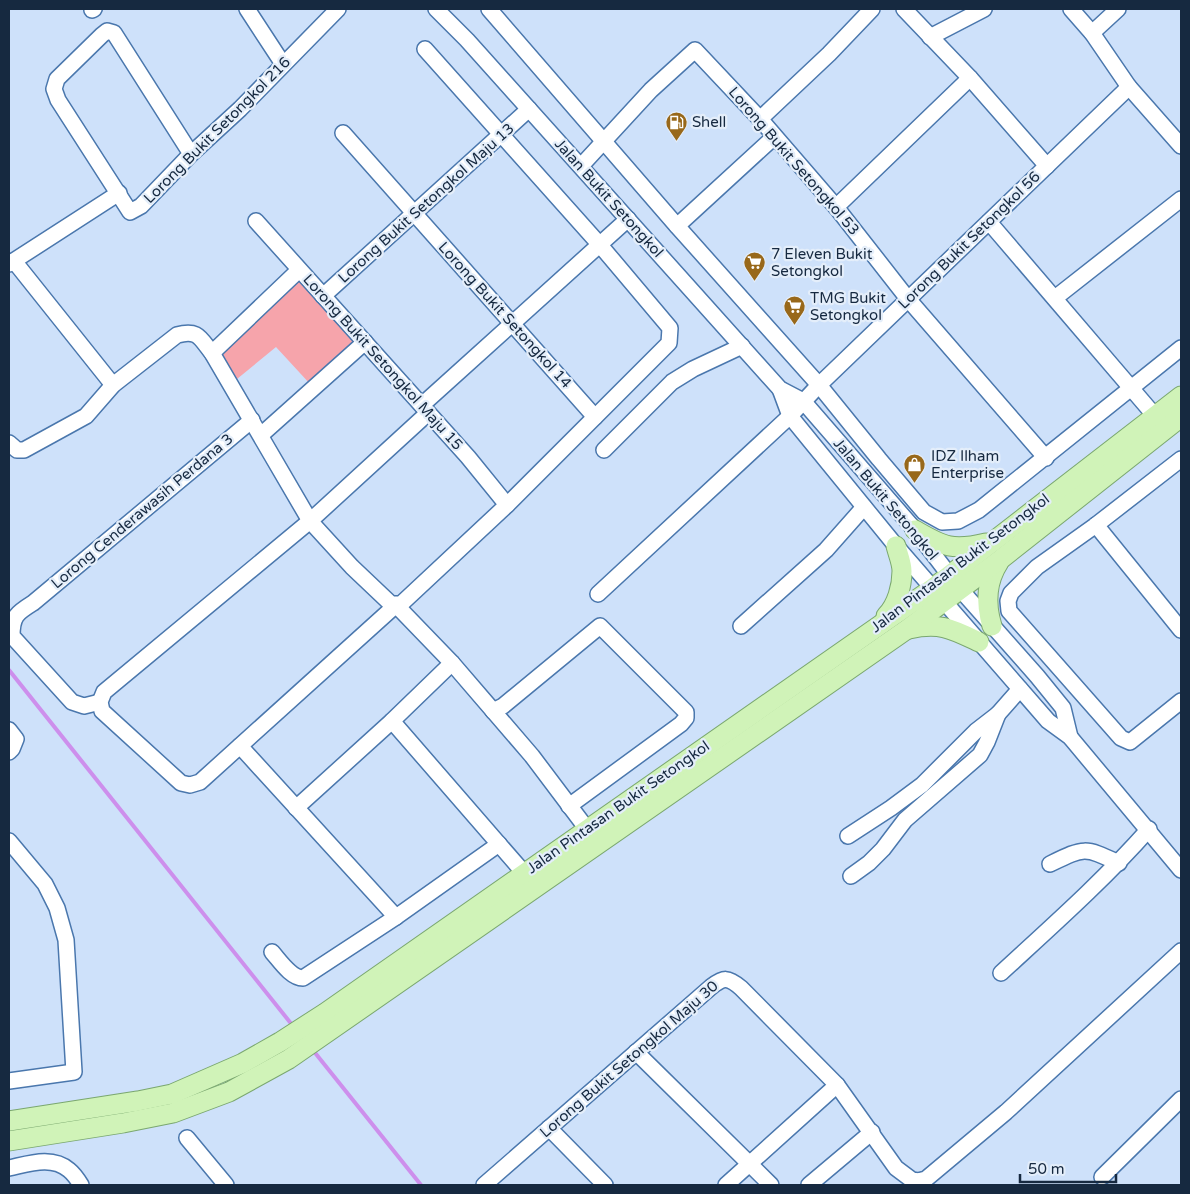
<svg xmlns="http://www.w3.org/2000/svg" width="1190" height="1194" font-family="'Varela Round',sans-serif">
  <rect width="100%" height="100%" fill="#cee1fa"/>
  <path fill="#f6a4ab" d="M300 279 357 342 311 385 276 347 237 379 222 354Z"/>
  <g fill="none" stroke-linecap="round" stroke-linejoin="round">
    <g stroke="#cd8fec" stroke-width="4">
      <path d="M9 670 293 1026"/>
      <path d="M312 1049 421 1185"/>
    </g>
    <defs>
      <g id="minor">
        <path d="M247 9 283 64"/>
        <path d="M436 9 467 40 780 389 803 401 915 530 960 589 1037 676 1063 708 1070 737"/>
        <path d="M489 9 677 226 819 385 879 459 924 512 942 522 958 521 979 510 1181 348"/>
        <path d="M904 9 970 78 1047 166"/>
        <path d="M1071 9 1092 33 1129 87 1181 146"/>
        <path d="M92 10 94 9"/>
        <path d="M1092 33 1118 9"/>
        <path d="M930 37 984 9"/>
        <path d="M760 119 829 54 872 9"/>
        <path d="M343 133 595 417"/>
        <path d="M191 154 114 33 107 31 102 35 57 79 54 89 58 100 130 212 141 206 191 154 240 109 338 9"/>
        <path d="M581 166 651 90 695 50 760 119 836 207 908 299 1046 458"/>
        <path d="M836 207 970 78"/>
        <path d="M256 221 468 457 507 505"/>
        <path d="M989 222 1155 416"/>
        <path d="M677 226 774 137"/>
        <path d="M14 261 113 385"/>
        <path d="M9 264 119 193"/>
        <path d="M323 296 529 109"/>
        <path d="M1055 298 1181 199"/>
        <path d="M212 353 299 270"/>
        <path d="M780 389 790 416 896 546 1048 721 1070 737 1181 870"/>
        <path d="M422 405 628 219"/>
        <path d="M261 435 365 342"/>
        <path d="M9 443 17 450H24L86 416 113 385 177 335C198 329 200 338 212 353L310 521 352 567 391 604H401L507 505 669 343 670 328 600 245 425 49"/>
        <path d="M604 450 672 382 693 369 742 346"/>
        <path d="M1181 459 1096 525 1037 567 1011 593 1008 601 1009 611 1121 738 1130 742 1181 701"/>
        <path d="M1096 525 1181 630"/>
        <path d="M598 594 790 416 819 385 1129 87"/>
        <path d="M396 605 200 782 190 785 181 783 102 711 100 702 104 692 310 521 428 413"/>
        <path d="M396 605 452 663 532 756 587 829"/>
        <path d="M741 626 826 550 864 507"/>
        <path d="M100 702 84 706 72 702 12 636C12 616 17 613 33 603L252 420"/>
        <path d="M493 711 503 706 600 626 686 712V718L681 724 569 806"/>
        <path d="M392 721 524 873"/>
        <path d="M9 730 16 739 12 749 9 752"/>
        <path d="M240 746 396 917"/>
        <path d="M296 808 392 721 452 663"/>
        <path d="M848 836 891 808 922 785 976 731 998 714"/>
        <path d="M9 841 45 884 57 908 66 940 74 1072 9 1081"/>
        <path d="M1050 864C1085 847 1084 847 1119 863"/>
        <path d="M851 876 869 863 883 849 905 820 980 755 987 742 998 714 1020 689"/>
        <path d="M272 952C280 961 291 978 303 978L396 917 499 844"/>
        <path d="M1001 973C1052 926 1103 881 1149 829"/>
        <path d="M636 1052 771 1185"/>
        <path d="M549 1128 605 1185"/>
        <path d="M187 1138 226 1185"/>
        <path d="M9 1168C28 1164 52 1155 69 1170 74 1174 78 1180 81 1185"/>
        <path d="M1102 1177 1181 1099"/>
        <path d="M484 1185 711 987C724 977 728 977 741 988L837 1085 896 1168 912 1180 918 1181 926 1179 1006 1112 1181 951"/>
        <path d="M726 1185 837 1085"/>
        <path d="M809 1185 872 1132"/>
      </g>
      <g id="major">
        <path d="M915 530C944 547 953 551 986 543"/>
        <path d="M886 616C897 605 902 586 902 571 902 563 898 554 896 546"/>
        <path d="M992 626C985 603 986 582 999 562"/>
        <path d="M909 629C940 622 952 629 979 642"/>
        <path d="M9 1121 138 1101 172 1094 243 1063 280 1042 325 1013 933 588 1181 396"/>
        <path d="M9 1141 123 1123 173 1113 229 1092 289 1059 906 630 1001 559 1181 417"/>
      </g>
    </defs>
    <use href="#minor" stroke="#4a77ad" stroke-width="18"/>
    <use href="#major" stroke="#7aa76f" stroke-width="21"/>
    <use href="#minor" stroke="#fff" stroke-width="15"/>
    <use href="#major" stroke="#d0f3b8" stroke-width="19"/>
  </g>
  <defs>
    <symbol id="fuel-pin" viewBox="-11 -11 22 30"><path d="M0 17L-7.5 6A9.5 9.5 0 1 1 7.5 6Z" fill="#98681a" stroke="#e4eefa"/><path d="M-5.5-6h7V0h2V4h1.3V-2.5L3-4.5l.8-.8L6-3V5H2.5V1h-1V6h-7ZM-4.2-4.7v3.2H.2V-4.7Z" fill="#fff"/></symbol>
    <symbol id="supermarket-pin" viewBox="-11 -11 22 30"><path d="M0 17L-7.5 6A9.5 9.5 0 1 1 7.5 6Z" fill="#98681a" stroke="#e4eefa"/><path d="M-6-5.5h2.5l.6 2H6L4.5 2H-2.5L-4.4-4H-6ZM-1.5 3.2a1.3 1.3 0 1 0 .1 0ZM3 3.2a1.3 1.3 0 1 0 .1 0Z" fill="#fff"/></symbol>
    <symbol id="shop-pin" viewBox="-11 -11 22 30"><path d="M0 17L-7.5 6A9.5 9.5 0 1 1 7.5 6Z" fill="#98681a" stroke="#e4eefa"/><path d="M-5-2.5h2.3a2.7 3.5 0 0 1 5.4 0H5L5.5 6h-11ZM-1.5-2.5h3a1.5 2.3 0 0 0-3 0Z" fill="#fff"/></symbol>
  </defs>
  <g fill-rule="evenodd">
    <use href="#fuel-pin" x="664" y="110" width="25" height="34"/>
    <use href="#supermarket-pin" x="742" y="250" width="25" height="34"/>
    <use href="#supermarket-pin" x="782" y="294" width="25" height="34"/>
    <use href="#shop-pin" x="902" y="452" width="25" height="34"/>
  </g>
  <g text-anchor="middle" stroke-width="4.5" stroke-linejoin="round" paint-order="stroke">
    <g font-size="15" fill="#162940" stroke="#e4eefa" text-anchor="start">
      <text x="692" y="127">Shell</text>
      <text x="771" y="259">7 Eleven Bukit<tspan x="771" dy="17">Setongkol</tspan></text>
      <text x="810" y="303">TMG Bukit<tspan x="810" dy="17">Setongkol</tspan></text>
      <text x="931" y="461">IDZ Ilham<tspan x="931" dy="17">Enterprise</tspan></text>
    </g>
    <g font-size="15" fill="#162940" stroke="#e4eefa">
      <text transform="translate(217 130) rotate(-45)" y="5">Lorong Bukit Setongkol 216</text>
      <text transform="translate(794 161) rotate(49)" y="5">Lorong Bukit Setongkol 53</text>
      <text transform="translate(609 198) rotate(48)" y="5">Jalan Bukit Setongkol</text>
      <text transform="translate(426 203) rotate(-42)" y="5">Lorong Bukit Setongkol Maju 13</text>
      <text transform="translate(969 240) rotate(-44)" y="5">Lorong Bukit Setongkol 56</text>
      <text transform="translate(505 315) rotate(48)" y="5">Lorong Bukit Setongkol 14</text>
      <text transform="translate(383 362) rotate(48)" y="5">Lorong Bukit Setongkol Maju 15</text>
      <text transform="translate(886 499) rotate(50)" y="5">Jalan Bukit Setongkol</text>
      <text transform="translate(142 511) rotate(-40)" y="5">Lorong Cenderawasih Perdana 3</text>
      <text transform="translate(960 563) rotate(-37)" y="5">Jalan Pintasan Bukit Setongkol</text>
      <text transform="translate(618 807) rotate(-35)" y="5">Jalan Pintasan Bukit Setongkol</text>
      <text transform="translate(629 1059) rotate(-41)" y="5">Lorong Bukit Setongkol Maju 30</text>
    </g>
  </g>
  <rect width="1190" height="1194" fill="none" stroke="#162940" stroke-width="20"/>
  <path d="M1020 1174v8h96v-8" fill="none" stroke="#162940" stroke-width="2.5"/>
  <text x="1028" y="1174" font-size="15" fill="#162940" stroke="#e4eefa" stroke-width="4" paint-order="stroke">50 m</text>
</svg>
